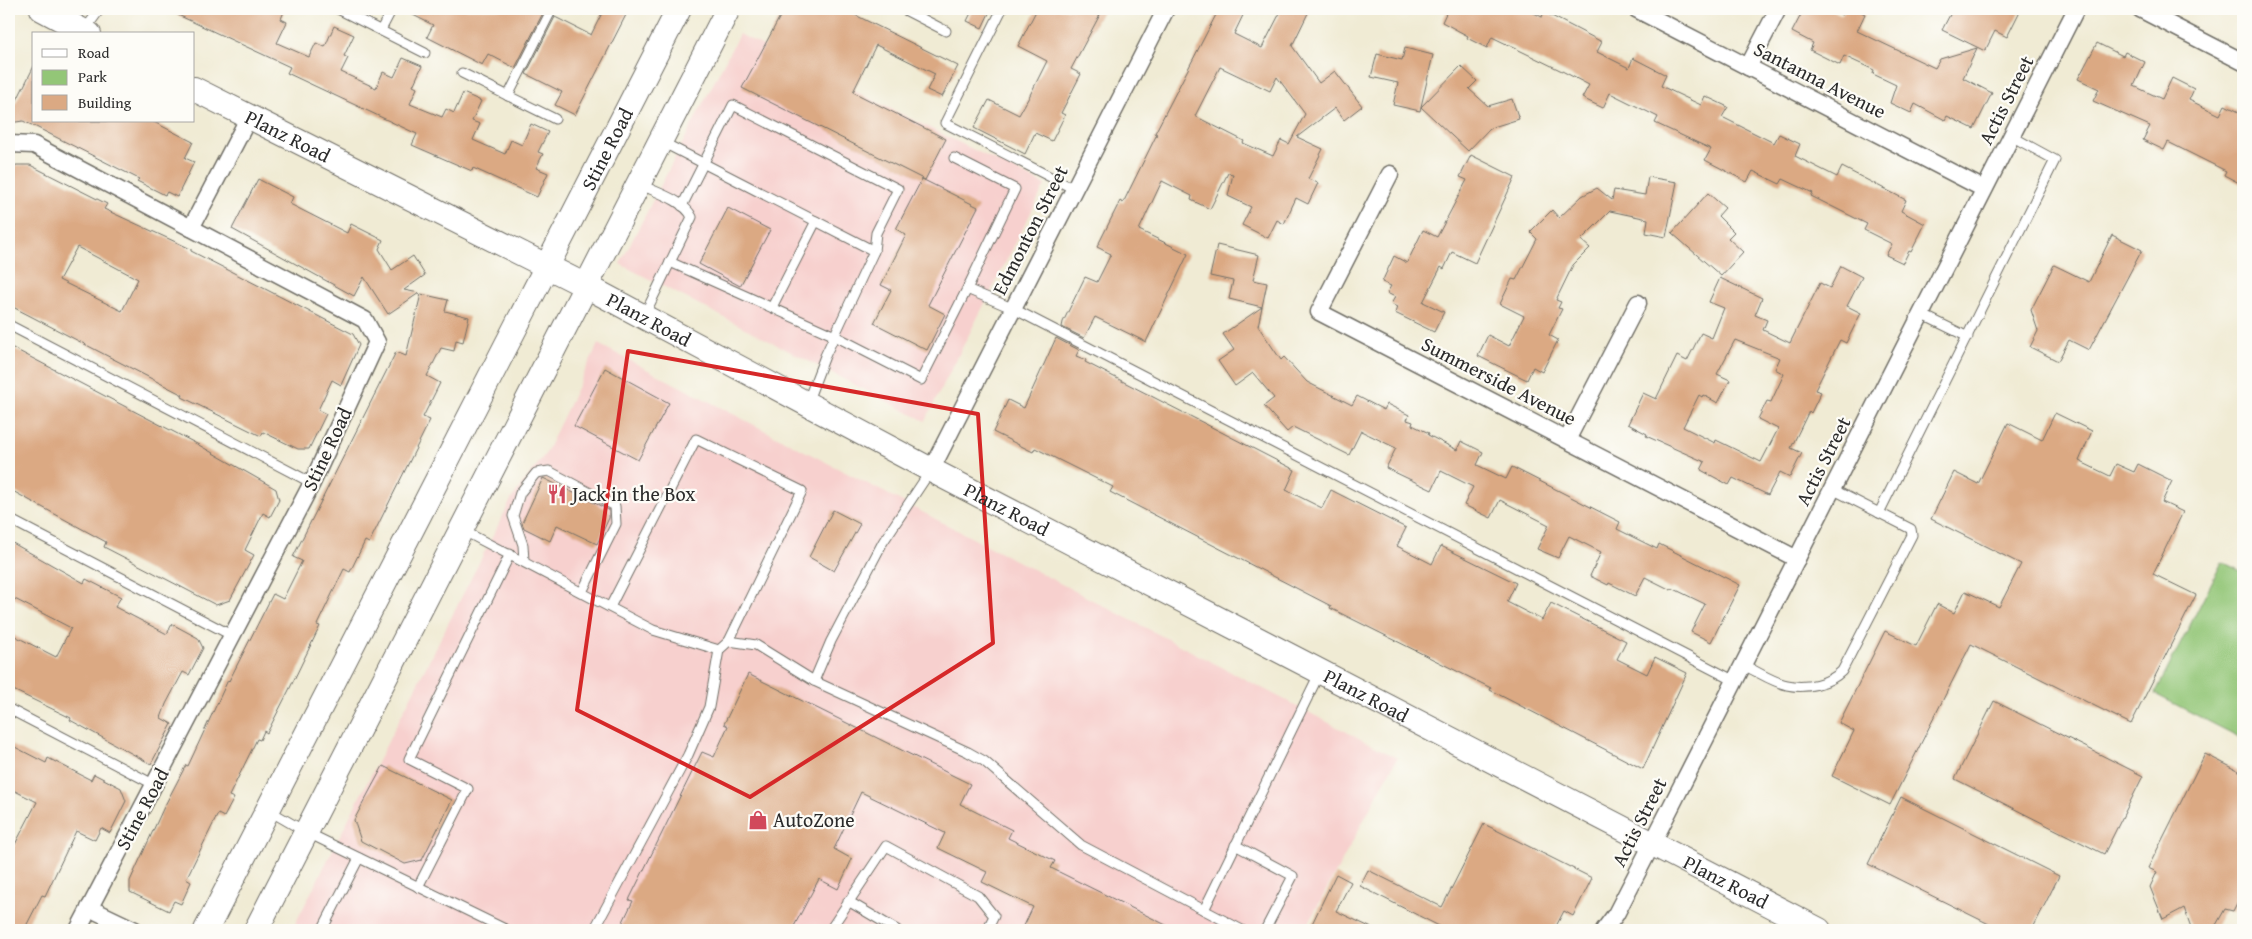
<svg xmlns="http://www.w3.org/2000/svg" width="2252" height="939" font-family="'Gentium Book Plus',serif">
  <rect width="100%" height="100%" fill="#fdfcf7"/>
  <filter id="ink" filterUnits="userSpaceOnUse"><feTurbulence type="fractalNoise" baseFrequency=".02" numOctaves="2"/><feDisplacementMap in="SourceGraphic" scale="10" xChannelSelector="R" yChannelSelector="G"/><feConvolveMatrix kernelMatrix="1 2 1 2 8 2 1 2 1" color-interpolation-filters="sRGB"/></filter>
  <filter id="wash" filterUnits="userSpaceOnUse"><feTurbulence type="fractalNoise" baseFrequency=".0096" numOctaves="4" result="noise"/><feDisplacementMap in="SourceGraphic" scale="20" xChannelSelector="R" yChannelSelector="G"/><feGaussianBlur stdDeviation="1.12" result="paint"/><feColorMatrix in="noise" values="0 0 0 0 0 0 0 0 0 0 0 0 0 0 0 0 0 1.4 0 .05"/><feComposite in="paint" operator="in"/></filter>
  <g filter="url(#wash)">
    <rect width="100%" height="100%" fill="#f0ebd4"/>
    <g fill="#f7d0ce">
      <path d="M739 34 1045 185 925 421 620 264Z"/>
      <path d="M598 344 1397 758 1305 930H292L512 498 546 453Z"/>
    </g>
    <path fill="#93c677" stroke="#5f7851" d="M2222 562 2243 572V739L2155 694Z"/>
    <g id="blocks">
      <g fill="#dba983" fill-rule="evenodd">
        <path d="M165 9H285L281 19 287 22 277 43 309 57 316 43 325 47 334 26 354 35 344 56 348 58 341 72 376 88 383 72 394 77 403 58 422 66 413 86 417 88 410 104 442 117 446 109 454 113 463 93 481 101 472 121 480 124 473 140 505 154 511 140 522 145 531 124 548 132 538 152 543 154 536 168 548 173 537 197 473 168 472 171 412 145 417 134 287 73 290 67Z"/>
        <path d="M401 9H539L544 11 515 68 488 54 482 65 427 37 433 25Z"/>
        <path d="M604 9H629L575 115 555 105 562 92 526 74 555 17 591 35Z"/>
        <path d="M784 9H843L958 66 942 97 927 90 935 74 876 45 853 92 946 139 925 180 742 88Z"/>
        <path d="M973 9H991L982 28 967 21Z"/>
        <path d="M1037 9H1103L1071 69 1081 74 1061 113 1065 115 1052 141 1035 133 1025 154 974 128 989 100 1019 115 1029 97 1047 61 1018 46Z"/>
        <path d="M1219 9H1246L1234 34 1262 48 1282 9H1310L1292 46 1319 83 1335 71 1362 106 1344 120 1335 108 1297 137 1323 149 1308 179 1318 183 1308 204 1296 198 1284 224 1277 220 1268 238 1242 225 1251 207 1228 196 1233 174 1228 173 1210 209 1191 200 1192 196 1162 181 1139 230 1188 254 1146 342 1095 317 1084 338 1062 327 1063 322 1085 277 1097 282 1111 254 1097 247 1120 201 1123 203 1157 134 1155 133ZM1220 67 1270 91 1277 77 1305 114 1289 144 1281 140 1273 156 1243 143 1244 141 1195 116Z"/>
        <path d="M1448 9H1526L1542 17 1544 12 1602 42 1597 52 1629 68 1633 58 1666 75 1661 86 1701 105 1705 96 1728 107 1722 117 1774 143 1779 134 1800 144 1795 156 1837 177 1842 167 1906 200 1901 211 1925 224 1911 252 1909 251 1903 263 1886 255 1892 244 1864 230 1867 224 1811 196 1813 193 1783 179 1780 184 1753 171 1747 182 1705 160 1711 149 1655 123 1658 117 1610 93 1603 108 1582 98 1589 85 1562 71 1492 37 1487 48 1467 38 1468 36 1442 22Z"/>
        <path d="M1804 9H1830L1842 15 1845 9H1856L1865 14 1857 31 1935 68 1940 59 1977 48 1963 78 1992 93 1974 129 1947 116 1945 120 1915 104 1911 113 1890 103 1896 85 1873 74 1874 70 1844 56 1840 65 1810 50 1813 43 1792 32Z"/>
        <path d="M1953 9H2021L2007 37 1995 31 1985 51 1942 30Z"/>
        <path d="M2097 43 2123 56 2125 52 2145 62 2134 86 2162 99 2172 78 2194 89 2189 100 2220 115 2225 105 2243 114V185L2224 175 2226 171 2168 142 2164 150 2143 140 2150 126 2093 101 2099 89 2078 79Z"/>
        <path d="M1405 48 1433 55 1420 111 1393 105 1398 83 1371 77 1377 54 1402 60Z"/>
        <path d="M34 66V121H152L193 142 185 158 194 162 177 197 167 192 165 195 137 181 139 179 34 126 23 121 9 123V116Z"/>
        <path d="M1461 66 1477 81 1469 89 1488 106 1512 99 1519 119 1490 128 1468 151 1421 107Z"/>
        <path d="M1471 155 1515 177 1475 263 1452 252 1444 269 1441 267 1423 302 1444 312 1434 332 1395 313 1397 307 1391 304 1395 297 1387 293 1391 286 1382 282 1394 256 1407 263 1423 230 1437 237 1467 180 1460 177Z"/>
        <path d="M16 165H30L107 204 104 209 191 249V251L353 334 359 345 341 385 332 380 318 410 326 414 309 449H298L263 432 261 436 182 397 183 395 9 305V175ZM77 247 138 279 122 311 59 280Z"/>
        <path d="M1648 177 1677 182 1666 237 1646 233 1648 219 1610 211 1581 240 1590 248 1573 265 1556 300 1561 302 1558 308 1562 309 1549 335 1558 340 1542 372 1533 367 1527 380 1478 356 1488 335 1509 346 1524 316 1500 304 1512 279 1516 280 1537 239 1530 232 1552 210 1559 218 1582 196 1597 188 1612 200 1614 190 1645 195Z"/>
        <path d="M258 179 293 197 290 204 347 233 351 224 383 240 379 249 392 270 413 256 425 275 404 290 419 293 388 314 364 277 354 296 232 229Z"/>
        <path d="M922 179 978 207 928 305 945 314 927 350 874 323 891 290 881 285 906 235 896 229Z"/>
        <path d="M1708 193 1725 208 1718 216 1734 232 1728 238 1743 252 1721 276 1672 233Z"/>
        <path d="M728 208 770 230 740 286 699 264Z"/>
        <path d="M2112 235 2142 250 2089 350 2069 340 2058 361 2030 347 2038 331 2031 310 2054 265 2089 282Z"/>
        <path d="M1217 245 1259 255 1253 280 1267 283 1258 326 1281 360 1284 357 1307 382 1352 405 1357 396 1384 410 1387 404 1409 415 1407 420 1413 422 1412 425 1429 433 1428 435 1457 450 1461 441 1483 452 1477 465 1506 479 1512 467 1620 522 1617 529 1657 549 1659 544 1740 585 1711 642 1691 632 1705 604 1672 588 1671 590 1645 577 1635 596 1609 583 1608 585 1590 576 1601 552 1569 536 1558 558 1537 549 1549 525 1500 500 1491 518 1464 505 1473 487 1441 471 1432 490 1386 468 1396 448 1361 431 1349 455 1293 427 1287 432 1264 406 1274 398 1253 373 1235 386 1218 361 1234 350 1223 334 1262 307 1229 299 1233 281 1210 276Z"/>
        <path d="M1841 266 1862 277 1847 306 1861 313 1846 343 1840 340 1815 390 1821 392 1811 413 1809 411 1791 448 1802 453 1790 477 1780 472 1768 495 1733 478 1729 485 1701 470 1705 462 1646 436 1647 434 1628 424 1643 393 1656 399 1677 356 1687 361 1701 333 1712 338 1724 308 1709 302 1720 278 1762 298 1755 315 1767 320 1763 330 1790 343 1820 283 1830 288ZM1735 340 1780 358 1775 369 1784 374 1771 402 1767 401 1758 419 1778 429 1761 462 1716 440 1715 443 1683 427 1699 395 1702 397 1703 395 1718 403 1730 380 1717 374Z"/>
        <path d="M421 294 448 300 445 311 469 317 463 342 456 340 454 351 441 348 427 376 440 383 423 417 430 420 369 543 365 541 350 572 344 569 317 625 320 626 289 690 267 733 264 731 260 740 257 739 229 796 234 798 224 817 218 814 186 879 191 882 181 904 174 901 169 911 130 892V881L163 809 186 765 188 766 228 680 229 681 273 594 283 599 302 561 293 557 396 352 406 356Z"/>
        <path d="M1056 338 1079 350 1076 356 1086 360 1085 362 1295 470 1286 490 1322 508 1331 490 1406 528 1397 546 1432 564 1441 546 1516 583 1507 602 1542 620 1551 603 1626 641 1617 659 1647 674 1655 657 1687 673 1643 769 1490 690 1491 688 1330 608 1331 606 1110 492 1113 487 1035 448 1033 452 993 432 1008 400 1024 408Z"/>
        <path d="M9 346 197 444 276 489 279 500 270 517 263 513 245 550 254 555 230 600 216 605 104 547 106 542 9 489Z"/>
        <path d="M605 368 669 403 638 460 574 426Z"/>
        <path d="M2055 413 2092 431 2079 461 2110 476 2116 464 2134 472 2138 464 2172 481 2162 502 2183 512 2153 574 2196 595 2131 724 1971 644 1890 805 1832 776 1854 731 1839 723 1885 631 1916 646 1937 604 1954 613 1965 591 1999 607 2021 564 1931 519 1954 472 1978 484 2008 423 2042 440Z"/>
        <path d="M543 478 609 510V518L597 544 557 525 550 541 524 528 522 523Z"/>
        <path d="M833 510 860 524 834 571 809 557Z"/>
        <path d="M9 541 84 583 86 579 121 597 115 607 167 634 172 624 198 638 203 648 189 675 183 672 166 704 161 718 172 724 151 764 70 720 71 718 9 688V633L56 657 71 628 9 596Z"/>
        <path d="M748 674 970 784 960 804 1012 830 1008 838 1055 861 1051 868 1176 930H1022L1033 907 982 882 987 872 938 848 945 833 861 792 834 849 852 859 838 889 819 879 792 930H619L633 901 629 900 702 752 714 757 728 726 724 724Z"/>
        <path d="M1994 701 2143 776 2104 854 1955 779Z"/>
        <path d="M9 744 46 763 48 758 91 780 94 774 121 788 126 801 110 833 101 828 95 840 76 831 45 896 42 895 24 930H9V856L37 802 9 788Z"/>
        <path d="M2205 754 2243 773V891L2233 911 2225 909 2216 925 2192 930 2184 908 2163 919 2150 887 2157 872 2148 868Z"/>
        <path d="M383 766 452 800 422 860 405 864 361 841 354 820Z"/>
        <path d="M1901 797 2059 876 2032 930H2001L1868 864Z"/>
        <path d="M1484 824 1592 878 1573 916 1564 911 1554 930H1447L1360 886 1368 870 1442 907Z"/>
        <path d="M1336 874 1351 882 1336 911 1376 930H1309Z"/>
      </g>
    </g>
  </g>
  <g filter="url(#ink)">
    <use href="#blocks" fill-opacity="0" stroke="#706e66" stroke-width="1"/>
    <g fill="none" stroke-linecap="round" stroke-linejoin="round">
      <defs>
        <g id="lane">
          <path d="M338 9 425 53"/>
          <path d="M903 9 946 31"/>
          <path d="M1002 9 945 123 1074 189"/>
          <path d="M381 30 392 9"/>
          <path d="M84 31 100 9"/>
          <path d="M462 73 555 119"/>
          <path d="M508 96 552 9"/>
          <path d="M662 142 874 251 825 356 807 403"/>
          <path d="M954 158 1015 189 967 289"/>
          <path d="M639 184C655 192 684 200 692 217L644 316"/>
          <path d="M682 206 733 105 898 189 876 233 874 251"/>
          <path d="M670 262 835 336 921 380 967 289 1014 309 1735 681"/>
          <path d="M772 307 816 221"/>
          <path d="M1921 314 1968 337"/>
          <path d="M9 325 312 483"/>
          <path d="M1879 513 2055 160 2011 136"/>
          <path d="M9 519 233 636"/>
          <path d="M462 530 653 630 719 650"/>
          <path d="M524 561 523 545 513 516 520 493 536 473 549 471 615 506 616 524 582 592"/>
          <path d="M610 607 696 439 802 491 729 641"/>
          <path d="M1743 665C1757 671 1772 682 1787 685 1806 689 1829 684 1842 671L1912 535 1911 529 1832 489"/>
          <path d="M814 681 831 641 883 542 931 470"/>
          <path d="M9 709 155 785"/>
          <path d="M268 810 306 832 507 930"/>
          <path d="M1235 845 1293 876 1265 930"/>
          <path d="M418 887 468 789 409 759 510 554"/>
          <path d="M848 901 897 930"/>
          <path d="M1204 910 1242 930"/>
          <path d="M322 930 359 858"/>
          <path d="M594 930 688 755 709 707 719 650 729 641 756 645 814 681 968 752 984 761 1081 845 1204 910 1320 672"/>
          <path d="M830 930 886 846 978 896 994 916 987 930"/>
        </g>
        <g id="street">
          <path d="M1636 9 1984 189"/>
          <path d="M2140 9 2243 62"/>
          <path d="M1748 67 1778 9"/>
          <path d="M9 144 34 145 365 320 377 342 312 483 78 930"/>
          <path d="M1390 174 1319 312 1797 559"/>
          <path d="M191 228 249 117"/>
          <path d="M1567 440 1638 303"/>
          <path d="M931 470 1166 9"/>
          <path d="M89 908 135 930"/>
          <path d="M1604 930 1616 914 1652 844 2076 9"/>
        </g>
        <g id="secondary">
          <path d="M42 9 89 34"/>
          <path id="s1" d="M194 89 586 286 931 470 1819 930"/>
          <path id="s2" d="M206 930 679 9"/>
          <path d="M256 930 728 9"/>
        </g>
      </defs>
      <use href="#lane" stroke="#706e66" stroke-width="11"/>
      <use href="#street" stroke="#706e66" stroke-width="19"/>
      <use href="#secondary" stroke="#706e66" stroke-width="26"/>
      <use href="#lane" stroke="#fff" stroke-width="9"/>
      <use href="#street" stroke="#fff" stroke-width="16"/>
      <use href="#secondary" stroke="#fff" stroke-width="24"/>
    </g>
  </g>
  <path fill="none" stroke="#d62828" stroke-width="4" stroke-linejoin="round" d="M628 351 978 414 993 643 750 797 577 710Z"/>
  <defs>
    <symbol id="restaurant-bare" viewBox="-9 -9 18 18"><path d="M-5-6h1v4h1v-4h1v4h1v-4h1v5L-1.5 .5V6h-2V.5L-5-1ZM5-6V6H3V1.5H1.5Q1.5-4 5-6Z" fill="#d1495b" stroke="#fdfcf7" stroke-width="2.5" paint-order="stroke"/></symbol>
    <symbol id="shop-bare" viewBox="-9 -9 18 18"><path d="M-5-2.5h2.3a2.7 3.5 0 0 1 5.4 0H5L5.5 6h-11ZM-1.5-2.5h3a1.5 2.3 0 0 0-3 0Z" fill="#d1495b" stroke="#fdfcf7" stroke-width="2.5" paint-order="stroke"/></symbol>
  </defs>
  <g fill-rule="evenodd">
    <use href="#restaurant-bare" x="543" y="480" width="28" height="28"/>
    <use href="#shop-bare" x="744" y="806" width="28" height="28"/>
  </g>
  <g text-anchor="middle" stroke-width="4.5" stroke-linejoin="round" paint-order="stroke">
    <g font-size="20" fill="#2b2b2b" stroke="#fdfcf7">
      <text transform="translate(1820 80) rotate(27)" y="7">Santanna Avenue</text>
      <text transform="translate(2006 100) rotate(-63)" y="7">Actis Street</text>
      <text dy="7" stroke="none"><textPath href="#s1" startOffset="105">Planz Road</textPath></text>
      <text dy="7" stroke="none"><textPath href="#s2" startOffset="878">Stine Road</textPath></text>
      <text transform="translate(1030 230) rotate(-63)" y="7">Edmonton Street</text>
      <text dy="7" stroke="none"><textPath href="#s1" startOffset="510">Planz Road</textPath></text>
      <text transform="translate(1499 381) rotate(27)" y="7">Summerside Avenue</text>
      <text transform="translate(327 449) rotate(-65)" y="7">Stine Road</text>
      <text transform="translate(1823 461) rotate(-63)" y="7">Actis Street</text>
      <text dy="7" stroke="none"><textPath href="#s1" startOffset="915">Planz Road</textPath></text>
      <text dy="7" stroke="none"><textPath href="#s1" startOffset="1320">Planz Road</textPath></text>
      <text transform="translate(142 809) rotate(-62)" y="7">Stine Road</text>
      <text transform="translate(1639 822) rotate(-63)" y="7">Actis Street</text>
      <text dy="7" stroke="none"><textPath href="#s1" startOffset="1725">Planz Road</textPath></text>
    </g>
    <g font-size="20" fill="#2b2b2b" stroke="#fdfcf7" text-anchor="start">
      <text x="572" y="501">Jack in the Box</text>
      <text x="773" y="827">AutoZone</text>
    </g>
  </g>
  <rect width="2252" height="939" fill="none" stroke="#fdfcf7" stroke-width="30"/>
  <rect x="32" y="32" width="162" height="90" fill="#fdfcf7" stroke="#a9a8a5"/>
  <rect x="42" y="49" width="25" height="8" fill="#ffffff" stroke="#a9a8a5"/>
  <text x="78" y="58" font-size="15" fill="#2b2b2b">Road</text>
  <rect x="42" y="70" width="25" height="15" fill="#93c677" stroke="#a9a8a5"/>
  <text x="78" y="82" font-size="15" fill="#2b2b2b">Park</text>
  <rect x="42" y="95" width="25" height="15" fill="#dba983" stroke="#a9a8a5"/>
  <text x="78" y="108" font-size="15" fill="#2b2b2b">Building</text>
</svg>
